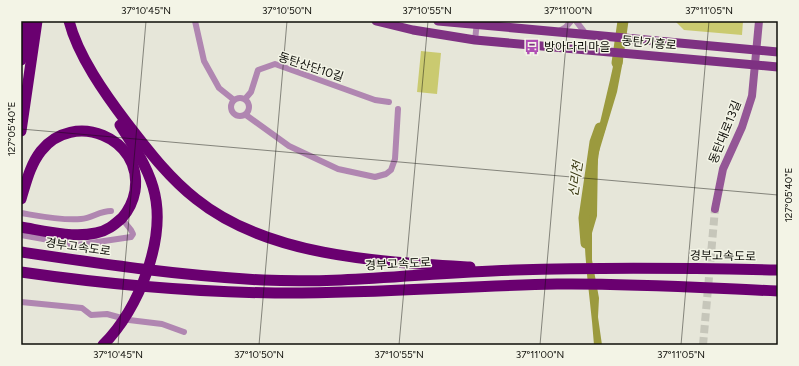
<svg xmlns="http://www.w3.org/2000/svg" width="799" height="366" font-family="Figtree,'Noto Sans KR',sans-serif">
  <rect width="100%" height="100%" fill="#e6e6d9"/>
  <g fill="#caca70">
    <path d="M675 21H743L742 35 684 30Z"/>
    <path d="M421 51 441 53 437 94 417 92Z"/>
  </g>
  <path fill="#9b9a3e" d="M621 21H627L625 50 617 92 598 155 597 216 592 233V260L599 298 598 317 602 345H594C591 300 582 254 585 209 590 145 613 84 621 21Z"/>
  <path fill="#e6e6d9" d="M619 25 629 26 625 60 614 59Z"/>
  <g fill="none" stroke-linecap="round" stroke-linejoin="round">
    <g stroke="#9b9a3e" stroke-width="11">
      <path d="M617 63 623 21"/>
      <path d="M586 243 584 218 595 142 600 128"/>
    </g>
    <path stroke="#c6c6ba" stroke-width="8" stroke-dasharray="8 4" stroke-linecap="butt" d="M703 345 715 209"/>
    <g stroke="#b086b1" stroke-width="6">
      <path d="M195 21 204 61 219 88 234 100"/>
      <path d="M576 21 586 34"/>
      <path d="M559 31 566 27 571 21"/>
      <path d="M475 40 477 22"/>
      <circle cx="240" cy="107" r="9"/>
      <path d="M245 99 251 92 258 70 275 64 375 100 389 102"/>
      <path d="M246 115 289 146 338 169 375 177 386 174 391 170 395 159 398 109"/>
      <path d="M21 213C39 216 63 221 81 219 92 218 100 211 111 211"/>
      <path d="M21 235 77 245 131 237 133 234 131 230 123 220"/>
      <path d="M21 302 82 308 91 315 107 314 129 320 162 324 184 332"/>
    </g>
    <path stroke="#945696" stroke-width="8" d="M715 209 723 169 742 127 752 96 759 21"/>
    <g stroke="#7e3182" stroke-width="9">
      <path d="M376 21 413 30 475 40 778 67"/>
      <path d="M438 21 778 52"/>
    </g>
    <g stroke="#6a0070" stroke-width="11">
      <path d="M69 21C78 56 105 94 127 123 148 150 168 177 196 199 268 257 381 262 470 267"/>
      <path d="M21 60 27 21"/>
      <path d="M21 131 37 21"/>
      <path d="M21 199C26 183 30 165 41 151 73 110 143 137 135 191 133 202 129 210 122 218 114 225 107 231 96 233 72 238 45 231 21 227"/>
      <path d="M21 252C102 264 182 276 263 280 348 284 431 272 515 270 603 267 690 268 778 270"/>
      <path d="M21 272C105 284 190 292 275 293 369 294 463 286 557 284 631 283 705 288 778 291"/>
      <path d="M103 345C139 309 168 237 153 187 146 164 133 145 120 125"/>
    </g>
  </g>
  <path fill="none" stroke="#0e0e09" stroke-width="1" stroke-opacity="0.45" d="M21 129 778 195M118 345 146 21M259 345 287 21M399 345 428 21M540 345 568 21M681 345 709 21"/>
  <defs>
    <symbol id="bus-bare" viewBox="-9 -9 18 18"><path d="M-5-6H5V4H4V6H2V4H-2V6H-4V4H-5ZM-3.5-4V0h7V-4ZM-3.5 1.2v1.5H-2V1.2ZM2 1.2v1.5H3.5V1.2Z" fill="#af4db4" stroke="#f3f4e6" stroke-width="2.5" paint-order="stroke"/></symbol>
  </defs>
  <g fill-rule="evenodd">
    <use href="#bus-bare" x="521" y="36" width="22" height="22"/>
  </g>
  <g text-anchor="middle" stroke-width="3" stroke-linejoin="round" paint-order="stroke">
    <g font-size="12" fill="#0e0e09" stroke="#f3f4e6">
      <text transform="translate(649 43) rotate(5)" y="4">동탄기흥로</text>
      <text transform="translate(311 67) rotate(18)" y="4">동탄산단10길</text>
      <text transform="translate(725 132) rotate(-68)" y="4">동탄대로13길</text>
      <text transform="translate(78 247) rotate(8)" y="4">경부고속도로</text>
      <text transform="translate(723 256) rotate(1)" y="4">경부고속도로</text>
      <text transform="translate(398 264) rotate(-3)" y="4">경부고속도로</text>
    </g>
    <g font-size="12" fill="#0e0e09" stroke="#f3f4e6" text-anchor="start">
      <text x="544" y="51">방아다리마을</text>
    </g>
    <g font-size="13" font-style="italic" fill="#36350e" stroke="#f3f4e6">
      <text transform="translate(575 179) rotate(-81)" y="5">신리천</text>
    </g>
  </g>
  <rect width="799" height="366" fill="none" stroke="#f3f4e6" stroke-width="44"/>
  <rect x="22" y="22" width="755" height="322" fill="none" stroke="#0e0e09" stroke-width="1.5"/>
  <g font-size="10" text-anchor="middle" fill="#0e0e09">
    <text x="146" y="14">37°10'45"N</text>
    <text x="287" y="14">37°10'50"N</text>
    <text x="427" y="14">37°10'55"N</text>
    <text x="568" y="14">37°11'00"N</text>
    <text x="709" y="14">37°11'05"N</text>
    <text transform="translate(11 129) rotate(-90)" y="4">127°05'40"E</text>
    <text transform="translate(788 195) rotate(-90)" y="4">127°05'40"E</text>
    <text x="118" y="358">37°10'45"N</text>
    <text x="259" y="358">37°10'50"N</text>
    <text x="399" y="358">37°10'55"N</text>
    <text x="540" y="358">37°11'00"N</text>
    <text x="681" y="358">37°11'05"N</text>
  </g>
</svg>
